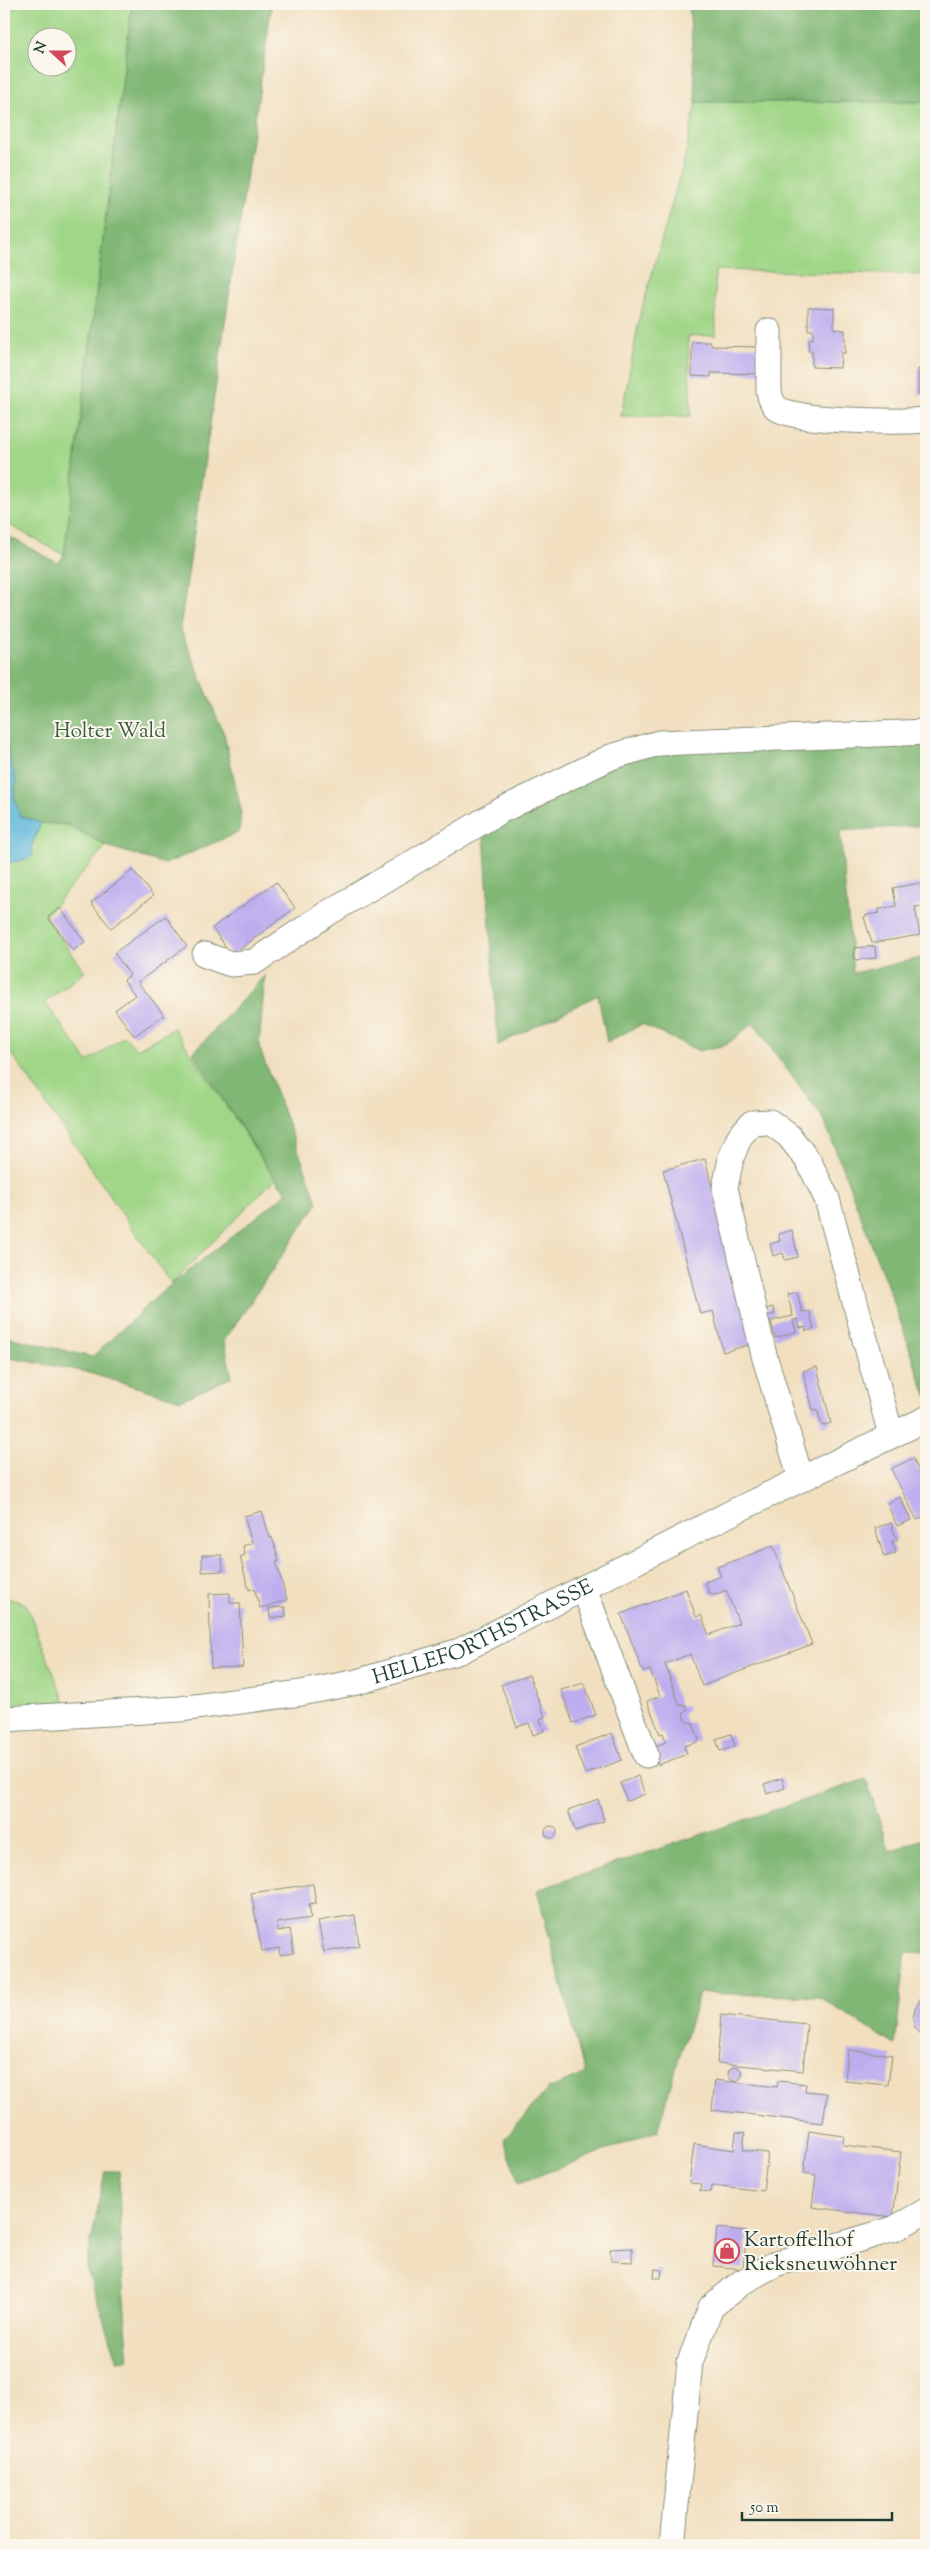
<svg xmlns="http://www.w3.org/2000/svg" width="930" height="2549" font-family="'Sorts Mill Goudy',serif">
  <rect width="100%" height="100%" fill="#fbf7ec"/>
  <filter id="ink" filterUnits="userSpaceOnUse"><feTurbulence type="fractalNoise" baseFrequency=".02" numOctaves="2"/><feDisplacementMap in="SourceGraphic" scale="10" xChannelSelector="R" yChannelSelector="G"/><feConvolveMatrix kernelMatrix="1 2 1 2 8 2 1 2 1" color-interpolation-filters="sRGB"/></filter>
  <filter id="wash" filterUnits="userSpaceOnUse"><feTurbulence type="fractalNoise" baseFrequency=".0096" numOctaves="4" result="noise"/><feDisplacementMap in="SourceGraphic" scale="20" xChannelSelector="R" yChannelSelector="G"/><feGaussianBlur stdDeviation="1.12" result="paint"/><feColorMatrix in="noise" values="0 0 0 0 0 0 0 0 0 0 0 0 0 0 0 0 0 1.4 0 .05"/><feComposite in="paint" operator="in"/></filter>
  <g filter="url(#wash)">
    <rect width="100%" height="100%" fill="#f1dfbf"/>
    <g fill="#a0d687" stroke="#608a5e" fill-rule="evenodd">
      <path d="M4 4H132L64 555 4 522ZM38 38H68V68H38Z"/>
      <path d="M696 102H926V275L715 270 716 335 688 336 691 416H621L640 316 685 158Z"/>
      <path d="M41 823 69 825 106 846 45 916 85 972 45 1002 88 1062 124 1036 137 1049 174 1028 275 1179 171 1284 4 1043V864L27 859Z"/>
      <path d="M4 1597 26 1604 65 1702 4 1707Z"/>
    </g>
    <g fill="#80b774" stroke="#507a54">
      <path d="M132 4H272L180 628 224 734 241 810 239 832 165 864 106 846 69 825 41 823 20 816 14 797 16 782 4 736V687L9 673 4 670V534L58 563 64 555Z"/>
      <path d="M689 4H926V102H696Z"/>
      <path d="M926 739V825L840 831 853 973 921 958 926 979V1396L894 1303 824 1120 753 1023 726 1045 699 1051 642 1024 607 1042 598 995 498 1045 484 835 612 764 660 749Z"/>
      <path d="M265 975 259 1047 318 1203 224 1341 232 1377 181 1400 82 1371 4 1357V1336L92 1357 163 1291 287 1193 275 1179 193 1053Z"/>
      <path d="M866 1779 889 1851 926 1838V1953L906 1952 895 2045 819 1997 699 1993 657 2131 519 2183 504 2139 548 2089 585 2074 537 1890Z"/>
      <path d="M105 2171H119L121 2263 129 2360 118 2361 86 2267Z"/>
    </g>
    <path fill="#5db7db" stroke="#3e7a88" d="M4 736 16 782 14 797 20 816 41 823 31 846 33 855 27 859 4 864Z"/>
    <g id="blocks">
      <g fill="#bdadef">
        <path d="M808 307 834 308V329L845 330V353H841L840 368 812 367V351H808L809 339H813V330H808Z"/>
        <path d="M692 342H711V346L764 347V374L711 373V377L692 376Z"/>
        <path d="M918 369H926V394L918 395Z"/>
        <path d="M133 870 153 896 111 928 91 903Z"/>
        <path d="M276 882 295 908 232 955 212 928Z"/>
        <path d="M920 883 924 906 915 907 920 935 872 943 864 917 867 915 879 913V909L896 906 893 888Z"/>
        <path d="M60 908 85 942 73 951 48 917Z"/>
        <path d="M166 916 187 946 138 982 164 1015 134 1036 115 1010 135 995 124 980 130 975 114 953Z"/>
        <path d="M875 946 876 958 855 960 854 948Z"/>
        <path d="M705 1159 752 1344 723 1352 713 1311 700 1314 663 1170Z"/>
        <path d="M792 1230 798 1257 785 1260 783 1253 773 1256 770 1244 780 1241 778 1234Z"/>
        <path d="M797 1292 802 1312 809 1311 814 1329 806 1331 805 1327 800 1328 798 1319 793 1320 796 1332 775 1338 771 1321 793 1316 787 1294Z"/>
        <path d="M773 1307 775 1314 767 1316 766 1309Z"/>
        <path d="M817 1367 831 1423 822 1426 817 1409 813 1410 803 1371Z"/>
        <path d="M913 1458 926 1488V1516L917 1520 891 1469Z"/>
        <path d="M900 1497 911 1520 897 1526 887 1503Z"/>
        <path d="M262 1511 270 1538 272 1537 279 1561 276 1562 287 1600 260 1608 254 1588 249 1590 240 1557 245 1555 243 1546 252 1543 244 1516Z"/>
        <path d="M891 1523 897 1540 892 1541 896 1553 884 1557 875 1528Z"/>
        <path d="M773 1546 812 1644 702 1686 690 1654 665 1664 680 1706 686 1705 688 1710 683 1714 686 1722 693 1723 699 1739 697 1742 684 1746 687 1754 658 1765 652 1747 666 1742 663 1733 660 1734 647 1701 660 1696 650 1670 643 1672 621 1614 686 1589 696 1617 701 1615 709 1635 739 1623 726 1590 716 1595 709 1593 705 1582 721 1576 717 1567Z"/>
        <path d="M202 1555H222L223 1571 202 1572Z"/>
        <path d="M230 1593V1603H240L243 1667 211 1668 209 1594Z"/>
        <path d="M285 1607 286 1616 270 1618 269 1608Z"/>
        <path d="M529 1675 545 1717 540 1719 544 1731 533 1735 529 1723 517 1727 501 1685Z"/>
        <path d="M584 1683 596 1715 573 1723 561 1690Z"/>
        <path d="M612 1733 622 1760 585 1774 575 1747Z"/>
        <path d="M731 1734 735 1746 720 1751 716 1739Z"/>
        <path d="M638 1776 645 1794 627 1801 620 1783Z"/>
        <path d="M782 1778 785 1788 767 1794 764 1784Z"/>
        <path d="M598 1799 604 1821 575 1831 568 1810Z"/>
        <circle cx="551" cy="1832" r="6"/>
        <path d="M313 1884 316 1903 309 1904 311 1918 277 1923 278 1931 290 1929 294 1953 280 1955 279 1948 262 1951 251 1893Z"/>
        <path d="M355 1915 359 1946 324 1952 318 1921Z"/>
        <path d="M926 1996V2039L915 2028 913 2018 915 2008 920 2000Z"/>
        <path d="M721 2015 807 2024 803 2071 717 2063Z"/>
        <path d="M848 2050 892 2055 888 2085 845 2081Z"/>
        <circle cx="735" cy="2074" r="7"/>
        <path d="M715 2080 777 2087 778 2081 806 2084 805 2091 827 2093 823 2123 712 2110Z"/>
        <path d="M809 2131 844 2136 843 2145 901 2152 893 2217 812 2207 816 2175 804 2173Z"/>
        <path d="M736 2132 745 2133 743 2150 768 2153 763 2191 712 2185 710 2192 700 2191 701 2184 689 2183 694 2144 734 2150Z"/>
        <path d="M717 2228 747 2231 743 2269 713 2266Z"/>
        <path d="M632 2248V2262L611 2261 610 2249Z"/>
        <path d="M655 2269 662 2270 661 2278H654Z"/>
      </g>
    </g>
  </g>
  <g filter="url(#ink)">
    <use href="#blocks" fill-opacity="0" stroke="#888e7a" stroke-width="1"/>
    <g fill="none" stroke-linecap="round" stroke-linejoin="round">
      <defs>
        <g id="minor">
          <path d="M769 331V391C770 397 772 404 777 408 793 422 902 422 926 420"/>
          <path d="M205 955 231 964 254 962 328 913 500 811 611 757 659 743 926 732"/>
          <path d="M801 1479 764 1355 725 1188 731 1158 740 1136 752 1123 770 1122 789 1136 809 1162 827 1199 891 1435"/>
          <path d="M584 1588 646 1755"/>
          <path id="s1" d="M4 1719 180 1709 301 1693 357 1682 460 1651 735 1511 926 1419"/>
          <path d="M672 2545 690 2362 711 2307 742 2282 775 2264 894 2229 926 2211"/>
        </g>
      </defs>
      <use href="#minor" stroke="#888e7a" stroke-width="27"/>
      <use href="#minor" stroke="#fff" stroke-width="25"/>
    </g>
  </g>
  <defs>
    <symbol id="shop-ring" viewBox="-11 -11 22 22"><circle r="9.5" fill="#fbf7ec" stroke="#d1495b" stroke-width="1.5"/><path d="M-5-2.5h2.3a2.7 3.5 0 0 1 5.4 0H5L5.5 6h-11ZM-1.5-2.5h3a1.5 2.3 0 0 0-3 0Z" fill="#d1495b"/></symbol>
  </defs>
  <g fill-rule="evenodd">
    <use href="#shop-ring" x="713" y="2237" width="28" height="28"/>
  </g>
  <g text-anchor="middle" stroke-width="4" stroke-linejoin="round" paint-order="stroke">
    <g font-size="21" fill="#395c45" stroke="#fbf7ec">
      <text x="110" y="737">Holter Wald</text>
    </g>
    <g font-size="21" fill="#1f3d34" stroke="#fbf7ec">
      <text dy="7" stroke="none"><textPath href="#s1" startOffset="491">HELLEFORTHSTRASSE</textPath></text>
    </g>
    <g font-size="21" fill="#1f3d34" stroke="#fbf7ec" text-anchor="start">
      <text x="744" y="2246">Kartoffelhof<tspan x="744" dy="24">Rieksneuwöhner</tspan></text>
    </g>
  </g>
  <rect width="930" height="2549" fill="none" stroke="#fbf7ec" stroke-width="20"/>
  <g transform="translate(52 52) rotate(291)"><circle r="24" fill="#fbf7ec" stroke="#a3ada2"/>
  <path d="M0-4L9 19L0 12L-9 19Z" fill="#d1495b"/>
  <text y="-8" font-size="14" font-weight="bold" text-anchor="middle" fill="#1f3d34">N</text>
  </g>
  <path d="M742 2512v8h150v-8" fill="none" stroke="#1f3d34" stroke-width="2.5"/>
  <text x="750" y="2512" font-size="15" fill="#1f3d34" stroke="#fbf7ec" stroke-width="4" paint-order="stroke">50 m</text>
</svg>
